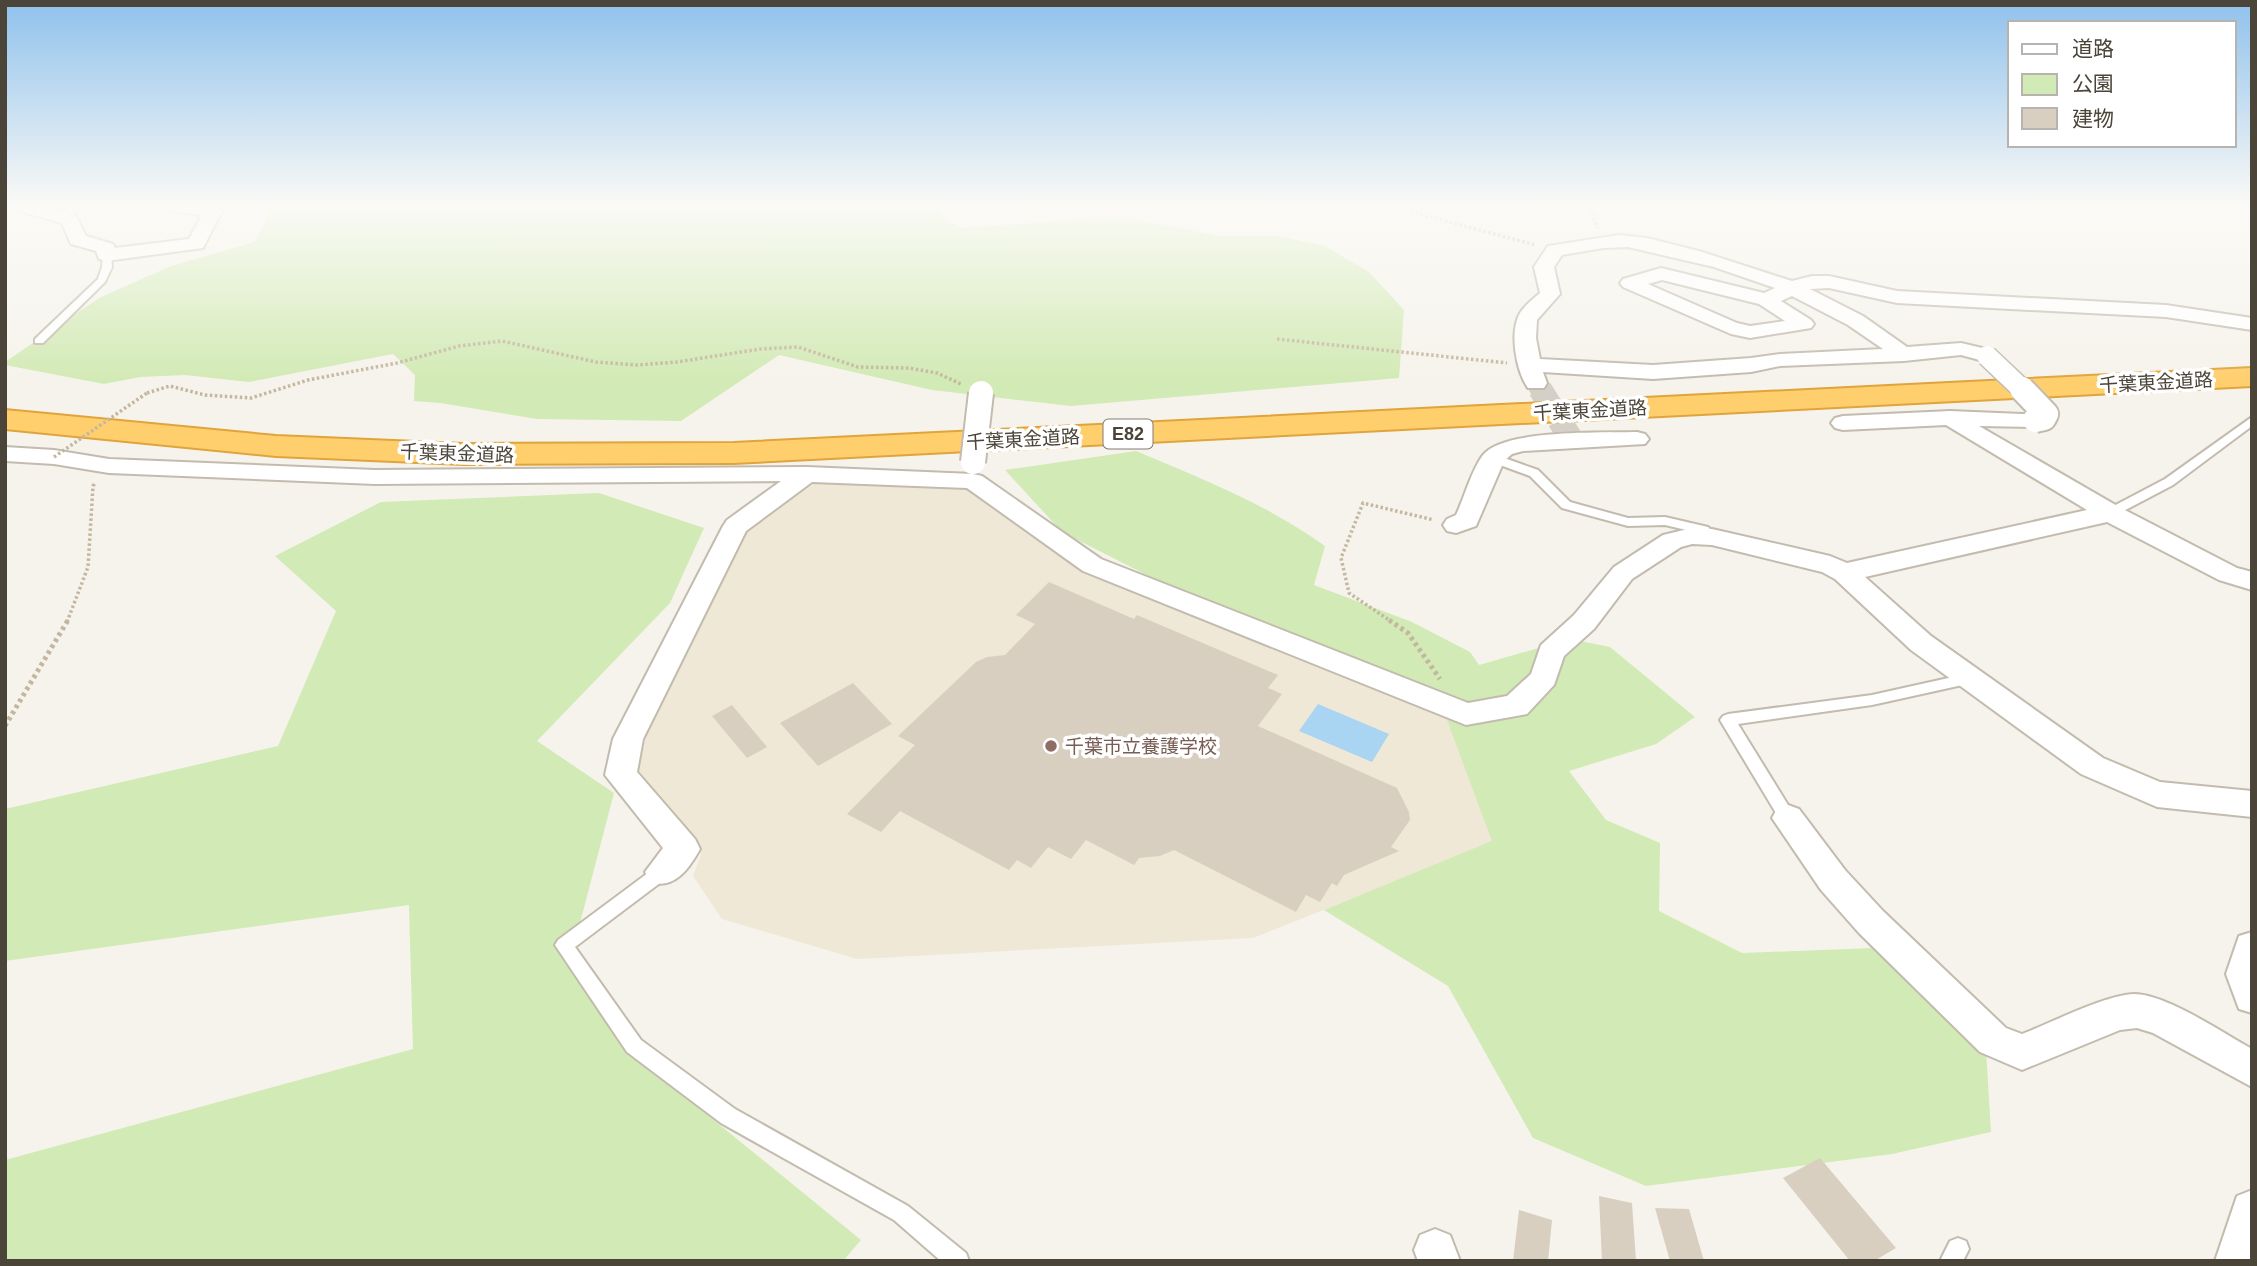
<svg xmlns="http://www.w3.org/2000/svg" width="2257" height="1266" font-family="Helvetica,'Noto Sans JP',sans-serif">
  <rect width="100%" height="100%" fill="#f6f3ec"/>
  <path fill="#efe8d6" d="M816 484 968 488 1091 569 1446 714 1494 842 1253 938 857 959 722 919 693 876 701 854 636 777 658 691 743 532 792 492Z"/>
  <g fill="#d2eab5">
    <path d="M278 204H935L946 219 962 228 1120 216 1219 236H1278L1325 246 1369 272 1404 310 1399 378 1071 406 932 390 779 355 681 421 537 419 440 403 414 401 415 375 393 354 249 382 185 375 140 377 104 384 5 365V362L99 298 171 266 255 242 273 206Z"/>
    <path d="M1136 451C1202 479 1267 504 1325 546L1314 585 1412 622 1470 652 1479 665 1570 639 1610 647 1695 717 1656 744 1569 771 1606 820 1660 843 1659 911 1742 953 1873 948 1985 1033 1991 1132 1892 1154 1646 1186 1533 1138 1448 986 1324 910 1492 841 1437 693 1192 598 1062 532 1005 470Z"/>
    <path d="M599 493 704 528 670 603 537 741 614 793 569 965 623 1046 861 1240 843 1261H5V1160L413 1049 409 905 5 961V809L278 746 336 611 275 556 381 502Z"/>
  </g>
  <path fill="#a9d4f2" d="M1318 704 1389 734 1372 762 1299 731Z"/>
  <g fill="#d8cfc1">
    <path d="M1049 582 1134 619 1137 615 1278 675 1268 688 1282 694 1258 726 1397 788 1409 812 1410 820 1391 847 1399 851 1344 875 1337 886 1332 883 1320 902 1306 895 1296 912 1174 850 1160 856 1139 858 1134 865 1086 840 1071 859 1048 847 1031 868 1017 860 1009 870 900 811 881 832 847 814 915 745 898 736 976 662 987 657 1005 655 1035 624 1016 615Z"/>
    <path d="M853 683 892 724 818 766 780 723Z"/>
    <path d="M732 705 767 747 747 758 712 716Z"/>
    <path d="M1820 1158 1896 1248 1874 1261H1850L1783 1178Z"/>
    <path d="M1599 1196 1632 1203 1636 1261H1602Z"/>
    <path d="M1655 1208 1689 1209 1704 1261H1670Z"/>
    <path d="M1519 1210 1552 1220 1548 1261H1513Z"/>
  </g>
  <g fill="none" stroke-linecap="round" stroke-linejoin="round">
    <path stroke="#d4d0c8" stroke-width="20" stroke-dasharray="20 10" stroke-linecap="butt" d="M1536 383 1541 391"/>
    <path stroke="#d4d0c8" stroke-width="24" stroke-dasharray="24 12" stroke-linecap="butt" d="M1540 389 1573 442"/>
    <defs>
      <g id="lane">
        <path d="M78 204H88L65 218 57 216Z"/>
        <path d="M103 253 111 255 112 267 105 282 43 343H35V339L98 279 102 267Z"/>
        <path d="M2252 417V426L2173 485 2114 516H2106L2104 513 2106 510 2165 479Z"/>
        <path d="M1493 454 1538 470 1570 502 1628 518 1665 517 1708 527 1717 536 1711 540 1699 533 1665 525 1628 526 1562 508 1530 476 1489 461V455Z"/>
        <path d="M1971 673 1976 674 1978 678 1976 682 1872 705 1738 724 1796 818 1794 823 1788 824 1782 823 1720 720 1723 716 1728 714 1872 695Z"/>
        <path d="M662 865 668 867 670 872 668 877 575 947 641 1040 735 1109 908 1206 966 1253 969 1261H941L894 1220 721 1123 627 1052 555 945 558 940 656 867Z"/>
        <path d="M1958 1238 1966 1241 1969 1249 1963 1261H1940L1950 1241Z"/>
      </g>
      <g id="street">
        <path d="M6 204H34L76 216 86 236 113 244 115 248 189 239 202 215 170 211 167 207 169 204 213 206 222 211 203 248 106 261 99 259 96 251 71 244 62 223 9 208Z"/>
        <path d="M1619 235 1647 238 1699 251 1792 281 1812 276H1829L1897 291 2166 305 2252 318V330L2166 317 1897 303 1829 288 1810 289 1863 316 1907 347 1961 343 1995 351 1998 356 1995 361 1987 362 1961 355 1904 361 1780 366 1751 372 1653 379 1543 372 1547 383 1544 388H1528C1516 371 1509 332 1520 313 1525 305 1533 299 1540 293L1534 267 1548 246ZM1628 247 1714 267 1775 288 1764 293 1661 268 1623 279 1620 283 1623 287 1731 334 1750 338 1811 328 1814 324 1811 320 1781 301 1792 296 1848 325 1883 349 1780 354 1751 358 1653 365 1540 359 1536 338 1537 320 1560 294 1554 267 1562 255 1603 248ZM1662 280 1759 304 1785 321 1750 326 1737 323 1648 284Z"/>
        <path d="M1950 411 2043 415 2047 420 2043 425 2035 427 1979 426 2119 507 2237 568 2252 572V590L2219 580 2107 522 1865 577 1931 636 2103 758 2160 782 2252 791V817L2157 807 2081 774 1911 650 1835 579 1822 572 1712 545 1692 544 1681 547 1632 579 1594 629 1564 656 1554 685 1527 714 1466 725 1083 571 967 488 812 482 746 531 643 739 637 772 695 839 700 849C689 869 674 890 650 882L645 872 663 848 605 775 613 739 723 526 727 520 781 481 375 484 109 473 54 464 5 461V447L54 450 109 459 375 470 807 467 973 474 982 476 1101 559 1468 703 1507 696 1531 674 1541 645 1574 615 1614 567 1663 535 1692 528 1712 529 1830 556 1847 563 2087 510 1946 425 1843 430 1835 428 1831 423 1835 418 1843 416Z"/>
        <path d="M1637 432 1645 434 1649 439 1645 444 1523 451 1512 454 1504 461 1476 526 1456 533 1447 531 1443 525 1447 519 1456 515C1465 496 1471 471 1483 455 1503 429 1603 433 1637 432Z"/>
        <path d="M1788 805 1799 809 1845 870 1883 911 2006 1028 2022 1034C2051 1023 2105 995 2134 994 2166 994 2223 1033 2252 1049V1087L2153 1033 2137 1028 2120 1030 2022 1070 1980 1052 1859 933 1821 890 1772 818 1777 809Z"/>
        <path d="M2252 932V1013L2239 1009 2226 974 2239 936Z"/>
        <path d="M2252 1190V1261H2215L2237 1196Z"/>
        <path d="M1435 1229 1450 1235 1460 1261H1418L1414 1250 1420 1235Z"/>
      </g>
      <path id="highway" d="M2252 368V386L734 463 464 464 276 456 5 429V410L276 436 464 444 734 443Z"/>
    </defs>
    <use href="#lane" stroke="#c2bbae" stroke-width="4"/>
    <use href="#street" stroke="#c2bbae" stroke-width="4"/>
    <use href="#highway" stroke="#e0a43c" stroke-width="4"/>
    <g stroke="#c4b79f" stroke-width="3.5" stroke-dasharray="2.5 2.5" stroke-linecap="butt">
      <path d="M1312 204H1315"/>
      <path d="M1382 204 1536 245"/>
      <path d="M1588 204 1598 228"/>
      <path d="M1277 339 1507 363"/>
      <path d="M147 393 170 386 205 395 251 398 308 380 397 363 459 346 502 341 596 362 637 365 677 362 760 349 798 347 858 367 909 368 937 373 961 384"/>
      <path d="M67 622 88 567 93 486 96 482"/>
      <path d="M1392 622 1349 593 1341 558 1363 503 1434 520"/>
    </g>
    <g stroke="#c4b79f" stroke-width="5" stroke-dasharray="3.5 3.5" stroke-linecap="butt">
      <path d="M1389 620 1408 633 1440 679"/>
      <path d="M5 726 68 620"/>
    </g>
    <use href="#lane" fill="#fff" fill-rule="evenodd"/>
    <use href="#street" fill="#fff" fill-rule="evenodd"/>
    <use href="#highway" fill="#ffcf6e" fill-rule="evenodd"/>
    <defs>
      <path id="street-bridge-far1" d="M1987 356 2024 391"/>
      <g id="street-bridge">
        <path d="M2022 389 2046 414 2044 418 2035 420"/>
        <path d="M973 462 981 393"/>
      </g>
    </defs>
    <use href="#street-bridge-far1" stroke="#c2bbae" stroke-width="23" stroke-linecap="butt"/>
    <use href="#street-bridge" stroke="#c2bbae" stroke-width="28" stroke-linecap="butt"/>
    <path stroke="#c4b79f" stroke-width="3.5" stroke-dasharray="2.5 2.5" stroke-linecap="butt" d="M54 457 147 393"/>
    <use href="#street-bridge-far1" stroke="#fff" stroke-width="20"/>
    <use href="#street-bridge" stroke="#fff" stroke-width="24"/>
  </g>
  <linearGradient id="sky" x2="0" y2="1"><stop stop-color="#8fc1ec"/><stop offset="0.54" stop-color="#fbfaf6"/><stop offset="1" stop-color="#fbfaf6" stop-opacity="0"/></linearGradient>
  <rect width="2257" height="381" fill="url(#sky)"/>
  <circle fill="#8d6e63" stroke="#fff" stroke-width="2.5" cx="1051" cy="746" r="7"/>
  <g text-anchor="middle" stroke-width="7" stroke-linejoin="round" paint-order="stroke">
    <rect fill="#fff" stroke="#817c74" stroke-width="2" x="1103.5" y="419.5" width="49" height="29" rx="5"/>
    <g font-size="18" font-weight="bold" fill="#4b4439">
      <text x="1128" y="440">E82</text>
    </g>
    <g font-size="19" fill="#4b4439" stroke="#fff">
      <text transform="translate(2156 382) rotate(-3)" y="7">千葉東金道路</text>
      <text transform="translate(1590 410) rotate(-3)" y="7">千葉東金道路</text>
      <text transform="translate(1023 439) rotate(-3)" y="7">千葉東金道路</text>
      <text transform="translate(457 453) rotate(2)" y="7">千葉東金道路</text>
    </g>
    <g font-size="19" fill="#785e54" stroke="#fff" text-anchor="start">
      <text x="1065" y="753">千葉市立養護学校</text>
    </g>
  </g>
  <rect width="2257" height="1266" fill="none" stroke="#4b4439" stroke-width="14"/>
  <rect x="2008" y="21" width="228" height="126" fill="#ffffff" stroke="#b7b4b0" stroke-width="2"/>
  <rect x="2022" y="44" width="35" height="10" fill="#ffffff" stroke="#b7b4b0" stroke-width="2"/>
  <text x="2072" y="56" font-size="21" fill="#4b4439">道路</text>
  <rect x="2022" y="74" width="35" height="21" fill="#d2eab5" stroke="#b7b4b0" stroke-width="2"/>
  <text x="2072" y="91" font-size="21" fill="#4b4439">公園</text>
  <rect x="2022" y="108" width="35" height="21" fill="#d8cfc1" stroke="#b7b4b0" stroke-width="2"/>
  <text x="2072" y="126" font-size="21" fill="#4b4439">建物</text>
</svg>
